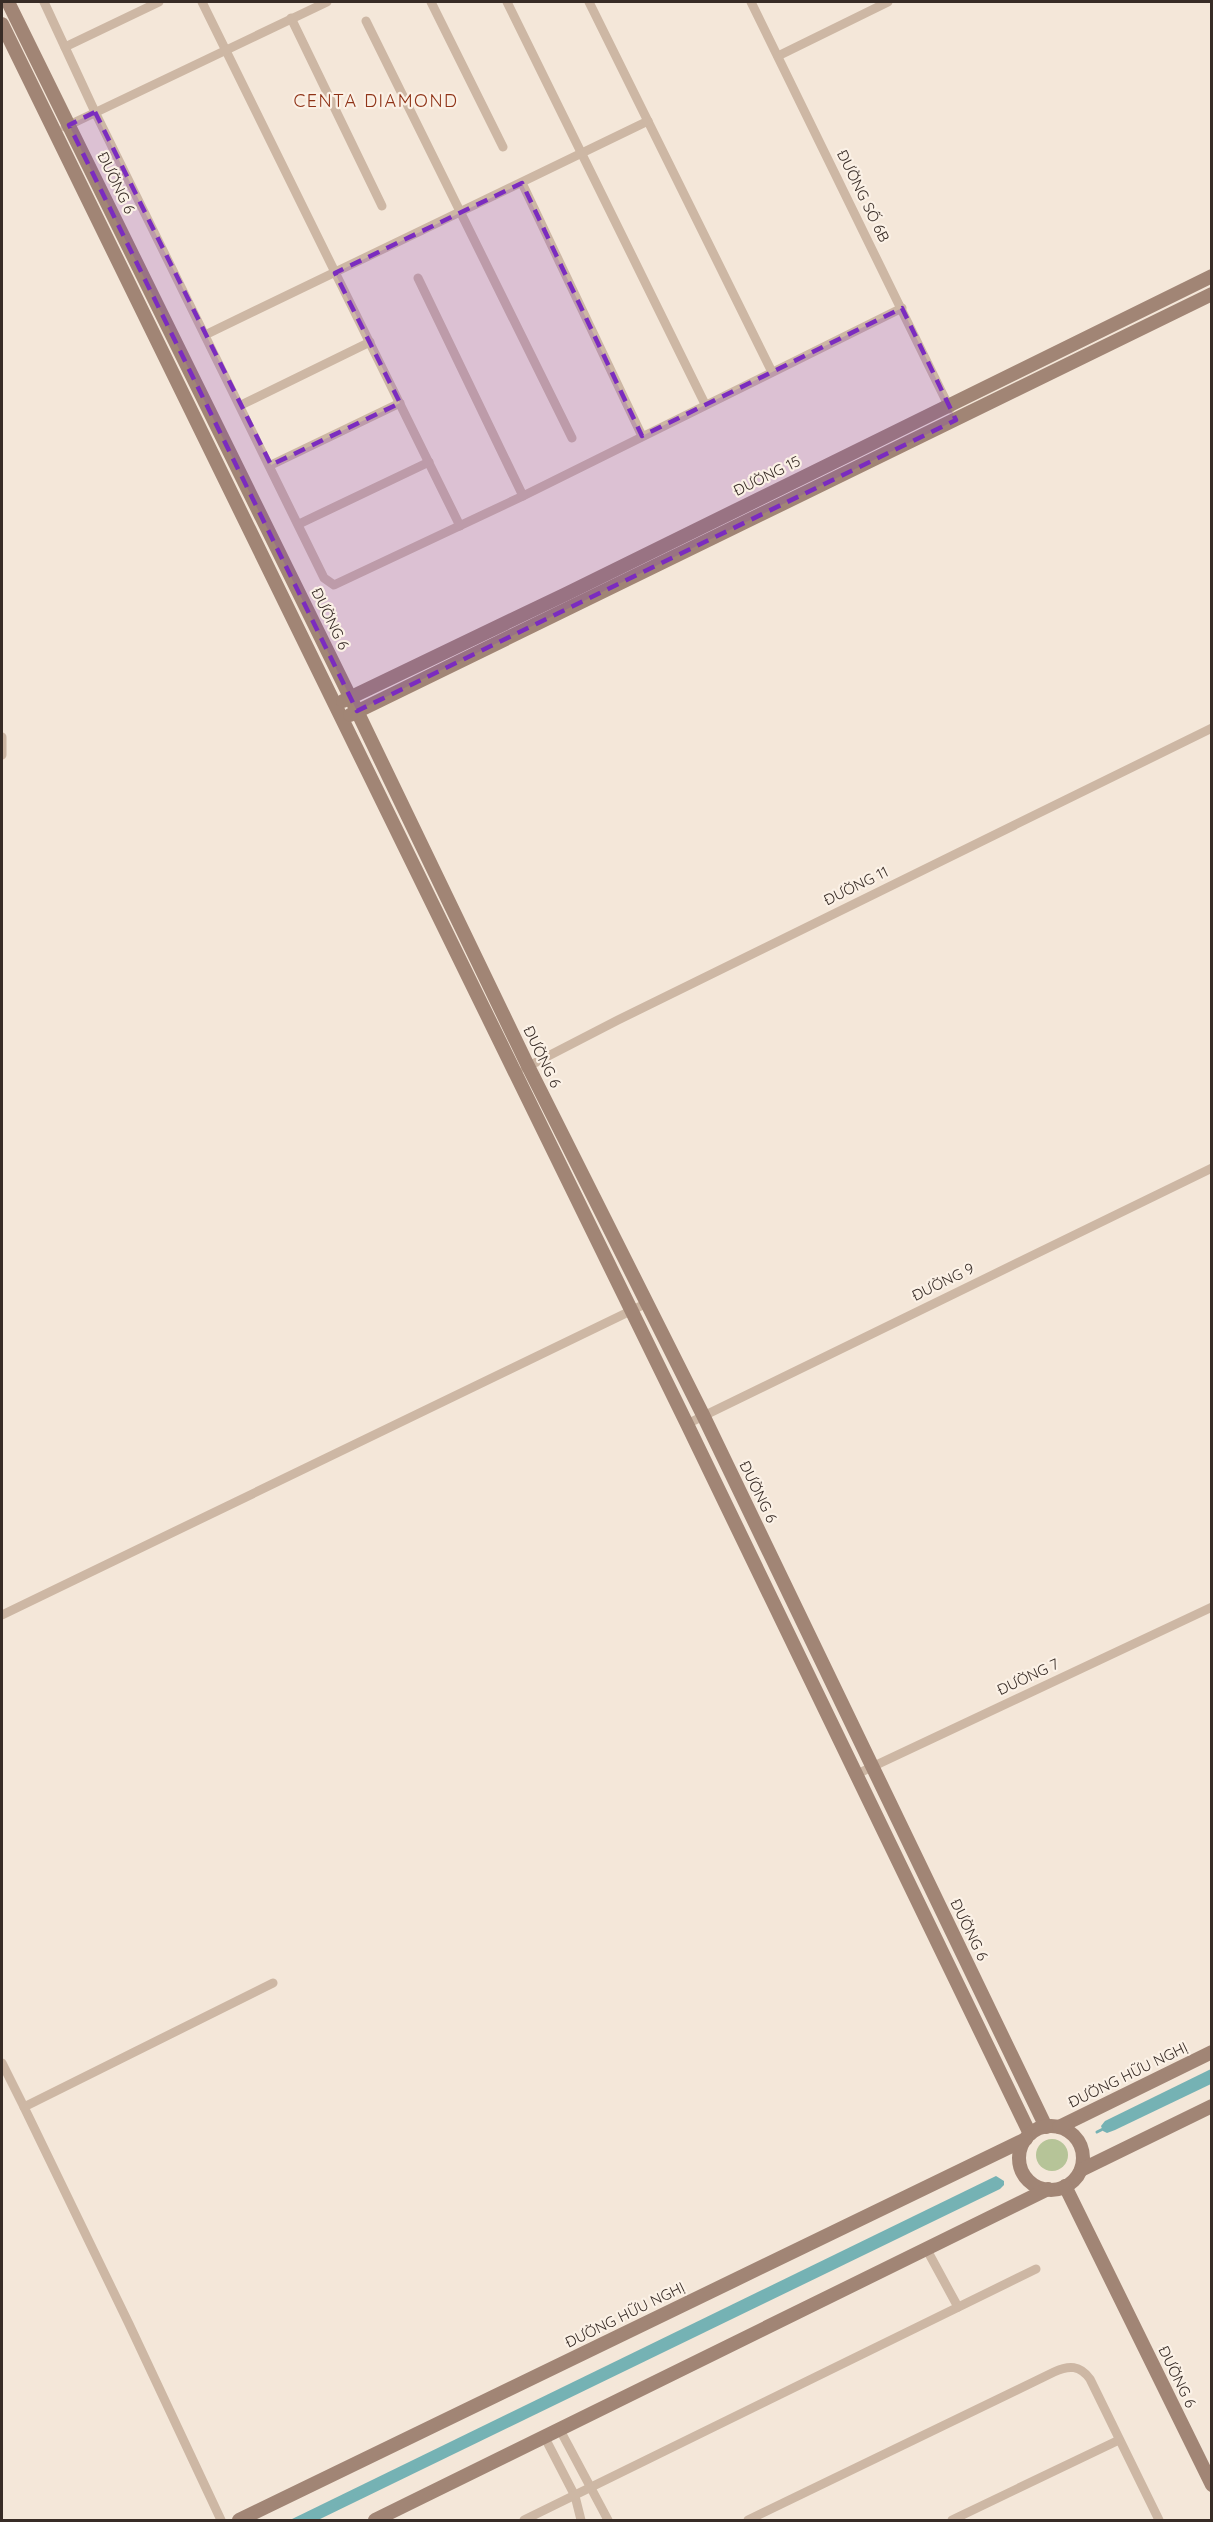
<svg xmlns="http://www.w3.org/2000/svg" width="1213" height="2522" font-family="Quicksand,sans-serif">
  <rect width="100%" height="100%" fill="#f4e7d9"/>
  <circle fill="#b6c498" cx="1052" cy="2155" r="16"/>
  <g fill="#75b2b4">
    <path d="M1211 2069V2084L1115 2130 1107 2133 1103 2131 1101 2126 1105 2121Z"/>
    <path d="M996 2176 1004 2181V2185L1000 2189 318 2520H290Z"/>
  </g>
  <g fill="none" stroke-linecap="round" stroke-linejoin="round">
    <path stroke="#75b2b4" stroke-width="3" d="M1097 2132 1105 2128"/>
    <g stroke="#cdb7a4" stroke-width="9">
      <path d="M44 2 95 112 324 578 334 585 523 496 902 308"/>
      <path d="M202 2 460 526"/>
      <path d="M431 2 503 147"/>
      <path d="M507 2 705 404"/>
      <path d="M589 2 772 372"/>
      <path d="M751 2 950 409"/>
      <path d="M291 18 382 206"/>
      <path d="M366 21 572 438"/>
      <path d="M65 47 159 2"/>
      <path d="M778 56 888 2"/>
      <path d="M65 127 327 2"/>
      <path d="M522 183 642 436"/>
      <path d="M418 278 523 496"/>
      <path d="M205 335 648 121"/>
      <path d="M241 405 370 342"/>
      <path d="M271 465 400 403"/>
      <path d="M299 524 429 462"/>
      <path d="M2 737V755"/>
      <path d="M525 1068 618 1020 1212 728"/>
      <path d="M687 1424 1212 1168"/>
      <path d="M2 1615 647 1303"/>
      <path d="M857 1774 1212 1607"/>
      <path d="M2 2063 24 2107"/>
      <path d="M927 2250 958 2307"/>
      <path d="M560 2430 608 2520"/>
      <path d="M545 2438 575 2496 581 2520"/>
      <path d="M221 2520 129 2324 24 2107 273 1983"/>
      <path d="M524 2520 1036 2269"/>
      <path d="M748 2520 1054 2372C1069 2365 1080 2365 1090 2379L1159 2520"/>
      <path d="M952 2520 1119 2440"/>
    </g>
    <g stroke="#a18575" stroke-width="14">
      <path d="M8 2 357 711 528 1066 703 1415 1046 2127"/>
      <path d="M2 24 687 1424 1030 2134"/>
      <path d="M343 701 566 594 1212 276"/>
      <path d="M350 715 1212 294"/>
      <circle cx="1051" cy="2158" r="32"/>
      <path d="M1059 2127 1212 2052"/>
      <path d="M1081 2170 1212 2106"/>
      <path d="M1065 2186 1212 2485"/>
      <path d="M239 2520 1026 2139"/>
      <path d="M375 2520 1048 2189"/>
    </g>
  </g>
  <path fill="#7b2cbf" fill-opacity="0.2" stroke="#7b2cbf" stroke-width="4.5" stroke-dasharray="12 8" stroke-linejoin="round" d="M95 112 271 465 400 403 335 273 522 183 642 436 902 308 956 420 357 711 69 125Z"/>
  <g text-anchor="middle" stroke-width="4.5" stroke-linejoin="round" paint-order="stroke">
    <g font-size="15" fill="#382c26" stroke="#fbf1e6">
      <text transform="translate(116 183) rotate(64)" y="5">ĐƯỜNG 6</text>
      <text transform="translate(863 196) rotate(64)" y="5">ĐƯỜNG SỐ 6B</text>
      <text transform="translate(767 476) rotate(-26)" y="5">ĐƯỜNG 15</text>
      <text transform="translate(330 619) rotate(64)" y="5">ĐƯỜNG 6</text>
      <text transform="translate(856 886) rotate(-26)" y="5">ĐƯỜNG 11</text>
      <text transform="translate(542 1057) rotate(64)" y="5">ĐƯỜNG 6</text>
      <text transform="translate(943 1282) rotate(-26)" y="5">ĐƯỜNG 9</text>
      <text transform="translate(758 1492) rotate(64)" y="5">ĐƯỜNG 6</text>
      <text transform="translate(1028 1677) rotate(-25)" y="5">ĐƯỜNG 7</text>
      <text transform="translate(969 1930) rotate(64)" y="5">ĐƯỜNG 6</text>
      <text transform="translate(1128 2075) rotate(-26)" y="5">ĐƯỜNG HỮU NGHỊ</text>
      <text transform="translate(625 2315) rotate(-26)" y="5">ĐƯỜNG HỮU NGHỊ</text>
      <text transform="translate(1177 2377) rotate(64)" y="5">ĐƯỜNG 6</text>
    </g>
    <g font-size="18" letter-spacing="1.5" fill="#8f3317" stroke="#fbf1e6">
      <text x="376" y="107">CENTA DIAMOND</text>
    </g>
  </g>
  <rect width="1213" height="2522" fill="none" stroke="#382c26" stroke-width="6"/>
</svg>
